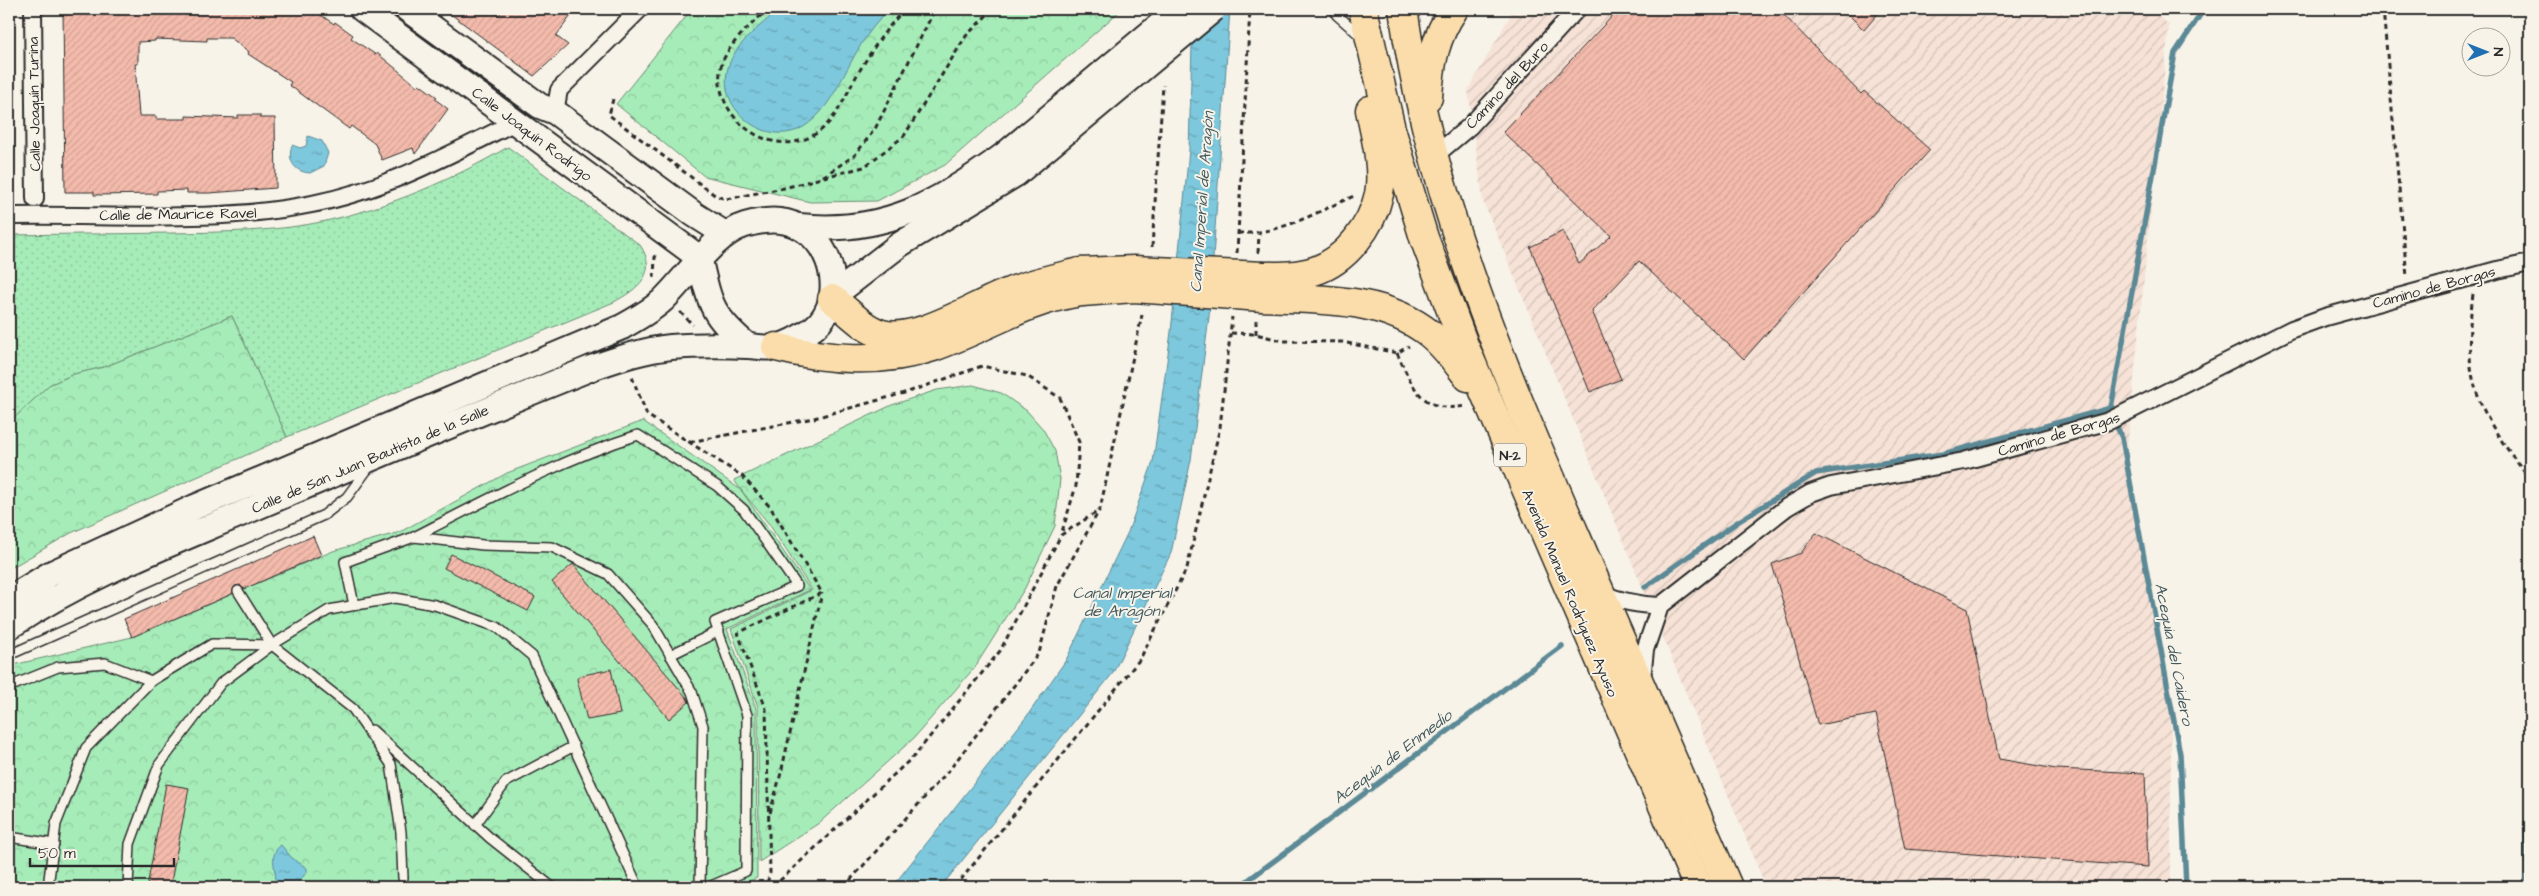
<svg xmlns="http://www.w3.org/2000/svg" width="2539" height="896" font-family="'Architects Daughter',sans-serif">
  <defs>
    <pattern id="industrial-furrows" width="10" height="10" patternUnits="userSpaceOnUse" patternTransform="scale(1.25)"><rect width="10" height="10" fill="#f6e2d6"/><path d="M-1 1l2-2M0 10L10 0M9 11l2-2" fill="none" stroke="#d3c2b8"/></pattern>
    <pattern id="grass-dots" width="8" height="8" patternUnits="userSpaceOnUse" patternTransform="scale(1.25)"><rect width="8" height="8" fill="#a6ecb8"/><path d="M2 2h.1M6 6h.1" fill="none" stroke="#8fcb9e" stroke-width="1.8" stroke-linecap="round"/></pattern>
    <pattern id="forest-crowns" width="20" height="18" patternUnits="userSpaceOnUse" patternTransform="scale(1.25)"><rect width="20" height="18" fill="#a6ecb8"/><path d="M2 6a3 3 0 1 1 6 0M12 15a3 3 0 1 1 6 0" fill="none" stroke="#8fcb9e"/></pattern>
    <pattern id="water-ripples" width="26" height="14" patternUnits="userSpaceOnUse" patternTransform="scale(1.25)"><rect width="26" height="14" fill="#7dc8dd"/><path d="M2 4q2-2 4 0t4 0M15 11q2-2 4 0t4 0" fill="none" stroke="#67a3b3"/></pattern>
    <pattern id="building-hatch" width="6" height="6" patternUnits="userSpaceOnUse" patternTransform="scale(1.25)"><rect width="6" height="6" fill="#f4bbac"/><path d="M-1 1l2-2M0 6l6-6M5 7l2-2" fill="none" stroke="#d1a194"/></pattern>
  </defs>
  <rect width="100%" height="100%" fill="#f7f3e8"/>
  <filter id="ink" filterUnits="userSpaceOnUse"><feTurbulence type="fractalNoise" baseFrequency=".02" numOctaves="2"/><feDisplacementMap in="SourceGraphic" scale="10" xChannelSelector="R" yChannelSelector="G"/><feConvolveMatrix kernelMatrix="1 2 1 2 8 2 1 2 1" color-interpolation-filters="sRGB"/></filter>
  <g filter="url(#ink)">
    <path fill="url(#industrial-furrows)" d="M1514 9H2151L2169 25 2127 450 2171 708V887H1766L1483 201 1468 90Z"/>
    <path fill="url(#grass-dots)" stroke="#688c72" d="M508 147 640 245C659 273 638 289 614 302L287 437 232 316 104 367 74 374 49 385 9 423V235C63 234 117 234 172 233 223 232 276 232 326 221 391 206 450 181 508 147Z"/>
    <g fill="url(#forest-crowns)" stroke="#688c72">
      <path d="M692 9H1122L945 165 877 201 810 202 704 176 616 104Z"/>
      <path d="M232 316 287 437 71 533 9 569V423L49 385 74 374 104 367Z"/>
      <path d="M973 385 1001 393 1027 411 1043 429 1055 451 1060 479 1055 526 1025 588 975 667 914 738 819 823 759 862 758 707 731 629 812 590 769 524 741 490 810 590 727 629 756 708 757 878 735 887H9V666L132 637 333 551 400 532 507 473 643 421 741 490 734 480 892 405 937 390Z"/>
    </g>
    <g fill="url(#water-ripples)" stroke="#5c8996">
      <path d="M779 9H889C878 21 867 34 859 48 843 74 831 109 805 126 770 149 719 113 727 72 732 45 760 27 779 9Z"/>
      <path d="M1193 9H1230L1209 317 1191 460 1171 553 1113 673 941 887H892L1027 716 1066 660 1128 532 1153 462 1171 332 1189 150Z"/>
      <path d="M308 136 322 141 328 153 324 166 310 173C294 172 287 160 292 145L300 148 306 146Z"/>
      <path d="M281 845 292 858 307 868V872L294 887H275C279 872 266 856 281 845Z"/>
    </g>
    <g fill="none" stroke-linecap="round" stroke-linejoin="round">
      <g stroke="#5c8996" stroke-width="5.5">
        <path d="M2118 429 2122 438 2180 754 2186 887"/>
        <path d="M1645 587 1736 523 1816 473 1943 454 2111 408 2175 53 2204 9"/>
        <path d="M1239 887 1562 646"/>
        <path d="M2528 887 2526 823 2530 816"/>
      </g>
    </g>
    <g fill="url(#building-hatch)" stroke="#2b2b2b">
      <path d="M63 9H312L334 24 335 22 353 35 351 38 376 55 377 53 417 86 419 84 437 97 435 99 448 109 415 154 413 148 382 160 375 144 351 126 349 129 289 85 291 82 248 54 249 52 231 38H207V41L155 39V41L138 42V64H135L139 116H156V119H186V116L238 118V115H260V118H275L276 188 209 193H187V190L157 191V194L94 195V192H65Z"/>
      <path d="M444 9H490L499 15 503 9H576L556 36 568 45 534 76Z"/>
      <path d="M1619 9H1778L1861 94 1864 91 1930 150 1744 359 1639 261 1592 311 1621 379 1590 392 1530 247 1563 231 1579 264 1611 236 1503 132Z"/>
      <path d="M1843 9H1882L1864 30Z"/>
      <path d="M1816 533 1967 609 1999 759 2056 769 2145 773 2148 867 1905 849 1876 714 1818 725 1772 564 1801 553Z"/>
      <path d="M313 536 321 555 244 589 240 585 235 586 232 594 132 637 124 619Z"/>
      <path d="M451 554 535 597 528 611 444 568Z"/>
      <path d="M573 564 687 698 689 702 669 719 552 582Z"/>
      <path d="M611 669 620 714 587 720 577 679 579 676Z"/>
      <path d="M166 784 189 788 170 887H147Z"/>
    </g>
    <g fill="none" stroke-linecap="round" stroke-linejoin="round">
      <defs>
        <g id="lane">
          <path d="M1335 9 1337 15 1362 37"/>
          <path d="M238 591 272 645 353 709 391 764 401 832 403 878"/>
          <path d="M354 605 345 562 414 537"/>
          <path d="M9 655 324 515 347 497 369 467"/>
          <path d="M670 655 719 631"/>
          <path d="M9 691 11 686 58 667 105 663 151 681"/>
          <path d="M372 730 490 838 552 887"/>
          <path d="M475 825 506 782 574 746"/>
          <path d="M9 837 54 844"/>
          <path d="M51 887 49 879 56 824 86 748 151 681 212 644 272 645"/>
          <path d="M128 887 130 844 159 765 221 683 272 645 329 610 395 598 435 605 497 627 532 656 638 887"/>
          <path d="M665 887H671"/>
          <path d="M700 887 703 726 692 692 653 625 608 574 552 547 483 545 414 537C487 500 560 460 638 435L717 486 744 510 797 586 715 622 747 715 746 871 709 887"/>
        </g>
        <g id="street">
          <path d="M33 9 35 199"/>
          <path d="M555 112 559 90 640 9"/>
          <path d="M1433 157 1470 126 1577 9"/>
          <path d="M9 216C109 214 213 224 312 204 385 190 449 155 515 122"/>
          <path d="M1601 593C1621 602 1639 605 1660 606"/>
          <path d="M1642 679 1645 650 1660 606 1787 507 1811 493 1831 486 1964 461 2109 421 2292 329 2325 317 2497 270 2530 263"/>
        </g>
        <g id="secondary">
          <path d="M362 9 701 259"/>
          <path d="M407 9 540 106 555 112 695 215 725 234"/>
          <path d="M799 226C883 235 939 203 1004 155"/>
          <path d="M700 261C710 305 712 316 748 346"/>
          <path d="M832 297 899 245 1016 174"/>
          <path d="M9 599 50 574 195 507 622 327C636 319 651 311 663 300 687 277 714 234 745 225 762 220 782 218 797 226 837 244 847 309 808 332 799 338 787 344 777 347 768 349 756 346 747 346 722 345 696 345 671 347 644 350 620 358 594 367 474 415 355 465 236 516 158 549 79 580 9 627"/>
        </g>
        <g id="highway">
          <path d="M1363 9 1391 129 1424 238 1464 345 1698 887"/>
          <path d="M1403 9C1430 197 1503 368 1578 541 1628 656 1678 772 1728 887"/>
          <path d="M1428 97C1430 63 1435 37 1454 9"/>
          <path d="M1264 276C1281 276 1298 276 1314 271 1346 261 1372 226 1379 194 1384 168 1375 135 1370 110"/>
          <path d="M1262 297C1319 300 1383 296 1430 334 1445 346 1456 362 1468 377"/>
          <path d="M832 299C848 310 863 329 882 334 917 343 973 306 1007 293 1030 283 1055 278 1080 272"/>
          <path d="M776 347C826 360 883 364 933 347 985 329 1025 300 1082 292"/>
        </g>
      </defs>
      <use href="#lane" stroke="#2b2b2b" stroke-width="12"/>
      <use href="#street" stroke="#2b2b2b" stroke-width="20"/>
      <use href="#secondary" stroke="#2b2b2b" stroke-width="28"/>
      <use href="#highway" stroke="#2b2b2b" stroke-width="31"/>
      <g stroke="#2b2b2b" stroke-width="3" stroke-dasharray="5 4" stroke-linecap="butt">
        <path d="M768 9C751 25 723 47 720 72 715 117 768 158 810 137 837 124 845 94 860 70 873 48 887 27 905 9"/>
        <path d="M2383 9 2407 277"/>
        <path d="M690 11 694 9"/>
        <path d="M613 99 609 115 716 196 726 199 784 188 821 178 855 155 875 129 935 9"/>
        <path d="M824 177 864 167 904 136 966 36 993 9"/>
        <path d="M1238 233C1280 235 1316 212 1354 196"/>
        <path d="M1152 247 1163 85"/>
        <path d="M1237 253 1250 9"/>
        <path d="M1258 253 1259 234"/>
        <path d="M654 278 655 257 659 253"/>
        <path d="M2473 294C2462 382 2476 410 2530 479"/>
        <path d="M680 312 693 325"/>
        <path d="M1231 333 1256 334 1283 341 1342 342 1397 353 1409 346"/>
        <path d="M1256 334V320"/>
        <path d="M1397 353C1413 387 1421 414 1466 406"/>
        <path d="M632 377 647 415 742 476 771 508 822 593 738 633 766 709 770 873 766 887"/>
        <path d="M690 442 814 418 908 392 982 366 1027 376 1060 398 1079 442 1076 486 1061 535"/>
        <path d="M770 813 781 773 822 593"/>
        <path d="M773 887 914 756 1000 651 1061 535 1100 510"/>
        <path d="M844 887 950 769 1039 653 1057 586 1100 509 1142 315"/>
        <path d="M955 887 1140 659 1187 568 1220 427 1232 317"/>
      </g>
      <use href="#lane" stroke="#f7f3e8" stroke-width="9"/>
      <use href="#street" stroke="#f7f3e8" stroke-width="16"/>
      <use href="#secondary" stroke="#f7f3e8" stroke-width="24"/>
      <use href="#highway" stroke="#faddab" stroke-width="28"/>
      <defs>
        <g id="secondary-bridge">
          <path d="M1004 155 1179 9"/>
          <path d="M1016 174 1214 9"/>
        </g>
        <g id="highway-bridge">
          <path d="M1080 272 1134 270 1264 276"/>
          <path d="M1082 292 1134 288 1262 297"/>
        </g>
      </defs>
      <use href="#secondary-bridge" stroke="#2b2b2b" stroke-width="28" stroke-linecap="butt"/>
      <use href="#highway-bridge" stroke="#2b2b2b" stroke-width="31" stroke-linecap="butt"/>
      <use href="#secondary-bridge" stroke="#f7f3e8" stroke-width="24"/>
      <use href="#highway-bridge" stroke="#faddab" stroke-width="28"/>
    </g>
  </g>
  <g text-anchor="middle" stroke-width="4" stroke-linejoin="round" paint-order="stroke">
    <rect fill="#f7f3e8" stroke="#686764" stroke-width="1" x="1494" y="443.5" width="32" height="23" rx="4"/>
    <g font-size="14" font-weight="bold" fill="#2b2b2b">
      <text x="1510" y="460">N-2</text>
    </g>
    <g font-size="15" fill="#2b2b2b" stroke="#f7f3e8">
      <text transform="translate(1507 85) rotate(-47)" y="5">Camino del Buro</text>
      <text transform="translate(34 104) rotate(-91)" y="5">Calle Joaquín Turina</text>
      <text transform="translate(532 134) rotate(37)" y="5">Calle Joaquín Rodrigo</text>
      <text transform="translate(178 214) rotate(-1)" y="5">Calle de Maurice Ravel</text>
      <text transform="translate(2434 287) rotate(-15)" y="5">Camino de Borgas</text>
      <text transform="translate(2059 434) rotate(-16)" y="5">Camino de Borgas</text>
      <text transform="translate(370 459) rotate(-23)" y="5">Calle de San Juan Bautista de la Salle</text>
      <text transform="translate(1570 593) rotate(67)" y="5">Avenida Manuel Rodríguez Ayuso</text>
    </g>
    <g font-size="16" font-style="italic" fill="#445a60" stroke="#f7f3e8">
      <text transform="translate(1201 202) rotate(-86)" y="6">Canal Imperial de Aragón</text>
      <text x="1122" y="598">Canal Imperial<tspan x="1122" dy="18">de Aragón</tspan></text>
      <text transform="translate(2175 654) rotate(79)" y="6">Acequia del Caidero</text>
      <text transform="translate(1392 756) rotate(-37)" y="6">Acequia de Enmedio</text>
    </g>
  </g>
  <rect width="2539" height="896" fill="none" stroke="#f7f3e8" stroke-width="30"/>
  <rect x="15" y="15" width="2509" height="866" fill="none" stroke="#2b2b2b" stroke-width="2" filter="url(#ink)"/>
  <g transform="translate(2486 52) rotate(90)"><circle r="24" fill="#f7f3e8" stroke="#a5a39c"/>
  <path d="M0-4L9 19L0 12L-9 19Z" fill="#1f6fb2"/>
  <text y="-8" font-size="14" font-weight="bold" text-anchor="middle" fill="#2b2b2b">N</text>
  </g>
  <path d="M30 858v8h144v-8" fill="none" stroke="#2b2b2b" stroke-width="2.5"/>
  <text x="38" y="858" font-size="15" fill="#2b2b2b" stroke="#f7f3e8" stroke-width="4" paint-order="stroke">50 m</text>
</svg>
